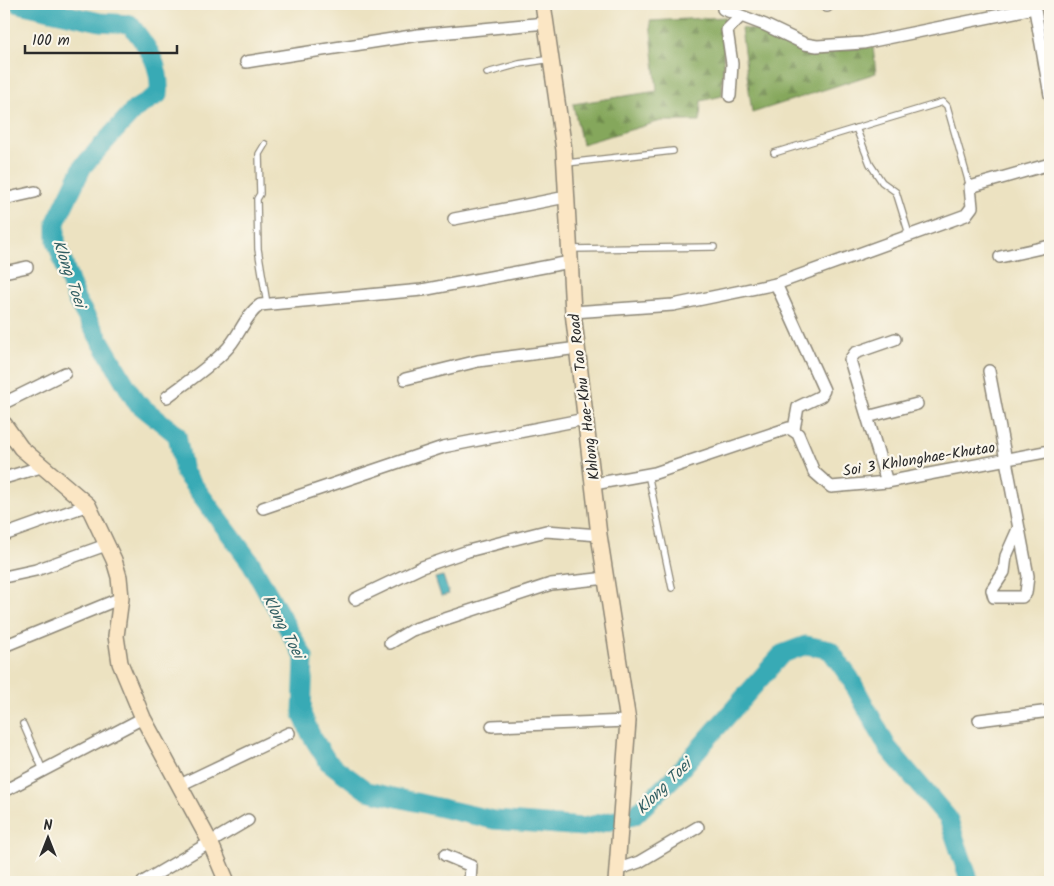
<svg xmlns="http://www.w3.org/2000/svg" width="1054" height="886" font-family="Kalam,sans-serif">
  <defs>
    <pattern id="forest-firs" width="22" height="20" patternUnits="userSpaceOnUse" patternTransform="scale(1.25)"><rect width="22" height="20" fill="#85a75c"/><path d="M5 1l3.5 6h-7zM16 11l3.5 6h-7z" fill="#6d884c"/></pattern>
  </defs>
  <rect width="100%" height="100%" fill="#fbf7ec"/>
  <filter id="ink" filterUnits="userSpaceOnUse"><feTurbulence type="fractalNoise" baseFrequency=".02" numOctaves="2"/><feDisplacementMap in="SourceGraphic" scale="10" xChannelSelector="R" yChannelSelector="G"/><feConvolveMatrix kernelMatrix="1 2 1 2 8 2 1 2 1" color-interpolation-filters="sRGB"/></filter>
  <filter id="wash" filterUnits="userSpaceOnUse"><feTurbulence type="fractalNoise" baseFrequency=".0096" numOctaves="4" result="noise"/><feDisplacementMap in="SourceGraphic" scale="20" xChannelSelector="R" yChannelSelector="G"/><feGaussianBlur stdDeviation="1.12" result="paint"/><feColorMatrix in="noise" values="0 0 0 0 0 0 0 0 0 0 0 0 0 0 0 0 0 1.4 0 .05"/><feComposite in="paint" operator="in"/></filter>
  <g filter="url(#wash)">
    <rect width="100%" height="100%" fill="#ece2c1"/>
    <g fill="url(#forest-firs)" stroke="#586944">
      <path d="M725 17 722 96 701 101 700 121H661L582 144 573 104 657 91 650 21Z"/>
      <path d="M741 28 755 30 811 52 873 47 876 73 752 113Z"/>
    </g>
    <path fill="#39aab5" stroke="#326a70" d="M443 576 449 594 441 596 435 578Z"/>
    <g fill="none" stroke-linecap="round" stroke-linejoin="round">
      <path stroke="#39aab5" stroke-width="19" d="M19 4 100 22 130 24C148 48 161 63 159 94L135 109 83 166 56 222V241L76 299 136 402 177 435 184 472 251 563 304 657 302 714 311 735 328 762 367 791 494 820 583 827 634 816 673 778 782 654 806 645 830 650 850 678 888 748 948 818 970 882"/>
    </g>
  </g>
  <g filter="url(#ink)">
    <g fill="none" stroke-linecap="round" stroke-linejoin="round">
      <defs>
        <g id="lane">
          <path d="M487 73 519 64 551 59"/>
          <path d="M856 128 870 164 882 182 896 192 909 234"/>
          <path d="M265 144 259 154 260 194 257 199 258 249 267 304"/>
          <path d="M774 153 943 102 947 106 970 187"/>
          <path d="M567 163 673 151"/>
          <path d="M570 249 714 247"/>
          <path d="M648 474 672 588"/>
          <path d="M23 724 43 770"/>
        </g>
        <g id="street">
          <path d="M827 4V6"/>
          <path d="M1034 4 1050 95"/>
          <path d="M723 9 765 25 805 44 817 46 863 43 1034 8"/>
          <path d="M246 62 418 35 546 23"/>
          <path d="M730 96 732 64 727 30 740 17"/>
          <path d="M4 199 35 192"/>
          <path d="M454 219 566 197"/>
          <path d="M1000 257 1050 246"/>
          <path d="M4 272 27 267"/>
          <path d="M776 284 824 390 821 396 798 407 794 429"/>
          <path d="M573 312 673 305 776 284 966 215 972 207 970 187 1050 164"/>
          <path d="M989 371 1028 576 1026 593 1022 597H994L992 590 1004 572 1006 556 1018 529"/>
          <path d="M405 379 478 361 578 348"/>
          <path d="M167 397C187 382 208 368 225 351 239 338 244 316 260 305L422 290 570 262"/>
          <path d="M4 403 65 373"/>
          <path d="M867 417 917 404"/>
          <path d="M4 478 41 467"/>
          <path d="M887 482 850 360 855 353 895 339"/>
          <path d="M594 484 655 473 789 428 798 434 814 472 831 487 887 482 1050 451"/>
          <path d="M263 508 443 447 585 419"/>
          <path d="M4 535 88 505"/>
          <path d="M4 577 36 570 106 545"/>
          <path d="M355 599 422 567 468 551 546 531 599 535"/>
          <path d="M390 643 412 630 551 584 607 578"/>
          <path d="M4 646 121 598"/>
          <path d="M979 720 1050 711"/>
          <path d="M492 726 628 721"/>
          <path d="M180 785 289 733"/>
          <path d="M4 791 143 718"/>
          <path d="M445 855 471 866 470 882"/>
          <path d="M619 869 639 862 698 827"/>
          <path d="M143 882 248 820"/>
        </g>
        <g id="secondary">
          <path d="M543 4 564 150 573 312 599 535 628 721 616 882"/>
          <path d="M4 424 21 448 88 505 114 560 119 577 121 598 116 636 120 663 143 718 210 842 227 882"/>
        </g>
      </defs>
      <use href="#lane" stroke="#8c8676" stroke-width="8"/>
      <use href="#street" stroke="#8c8676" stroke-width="14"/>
      <use href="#secondary" stroke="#8c8676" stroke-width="18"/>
      <use href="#lane" stroke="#fff" stroke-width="5.5"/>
      <use href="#street" stroke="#fff" stroke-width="11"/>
      <use href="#secondary" stroke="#fbe6c4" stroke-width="15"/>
    </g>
  </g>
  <g text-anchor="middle" stroke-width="4.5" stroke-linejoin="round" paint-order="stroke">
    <g font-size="15" fill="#2b2b2b" stroke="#fbf7ec">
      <text transform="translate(584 397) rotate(-97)" y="5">Khlong Hae-Khu Tao Road</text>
      <text transform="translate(919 459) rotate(-9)" y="5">Soi 3 Khlonghae-Khutao</text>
    </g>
    <g font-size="16" font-style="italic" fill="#315e62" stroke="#fbf7ec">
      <text transform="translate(70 273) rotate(71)" y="6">Klong Toei</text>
      <text transform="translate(284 626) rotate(62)" y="6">Klong Toei</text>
      <text transform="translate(663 786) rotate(-45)" y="6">Klong Toei</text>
    </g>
  </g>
  <rect width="1054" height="886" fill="none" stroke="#fbf7ec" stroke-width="20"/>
  <g transform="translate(48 838)" stroke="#fbf7ec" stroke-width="4" paint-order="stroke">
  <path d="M0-4L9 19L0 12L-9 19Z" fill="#2b2b2b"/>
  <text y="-8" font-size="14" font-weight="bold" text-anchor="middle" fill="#2b2b2b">N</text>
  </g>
  <path d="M25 45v8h152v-8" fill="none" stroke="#2b2b2b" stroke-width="2.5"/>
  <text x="32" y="45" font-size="15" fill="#2b2b2b" stroke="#fbf7ec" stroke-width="4" paint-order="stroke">100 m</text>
</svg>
